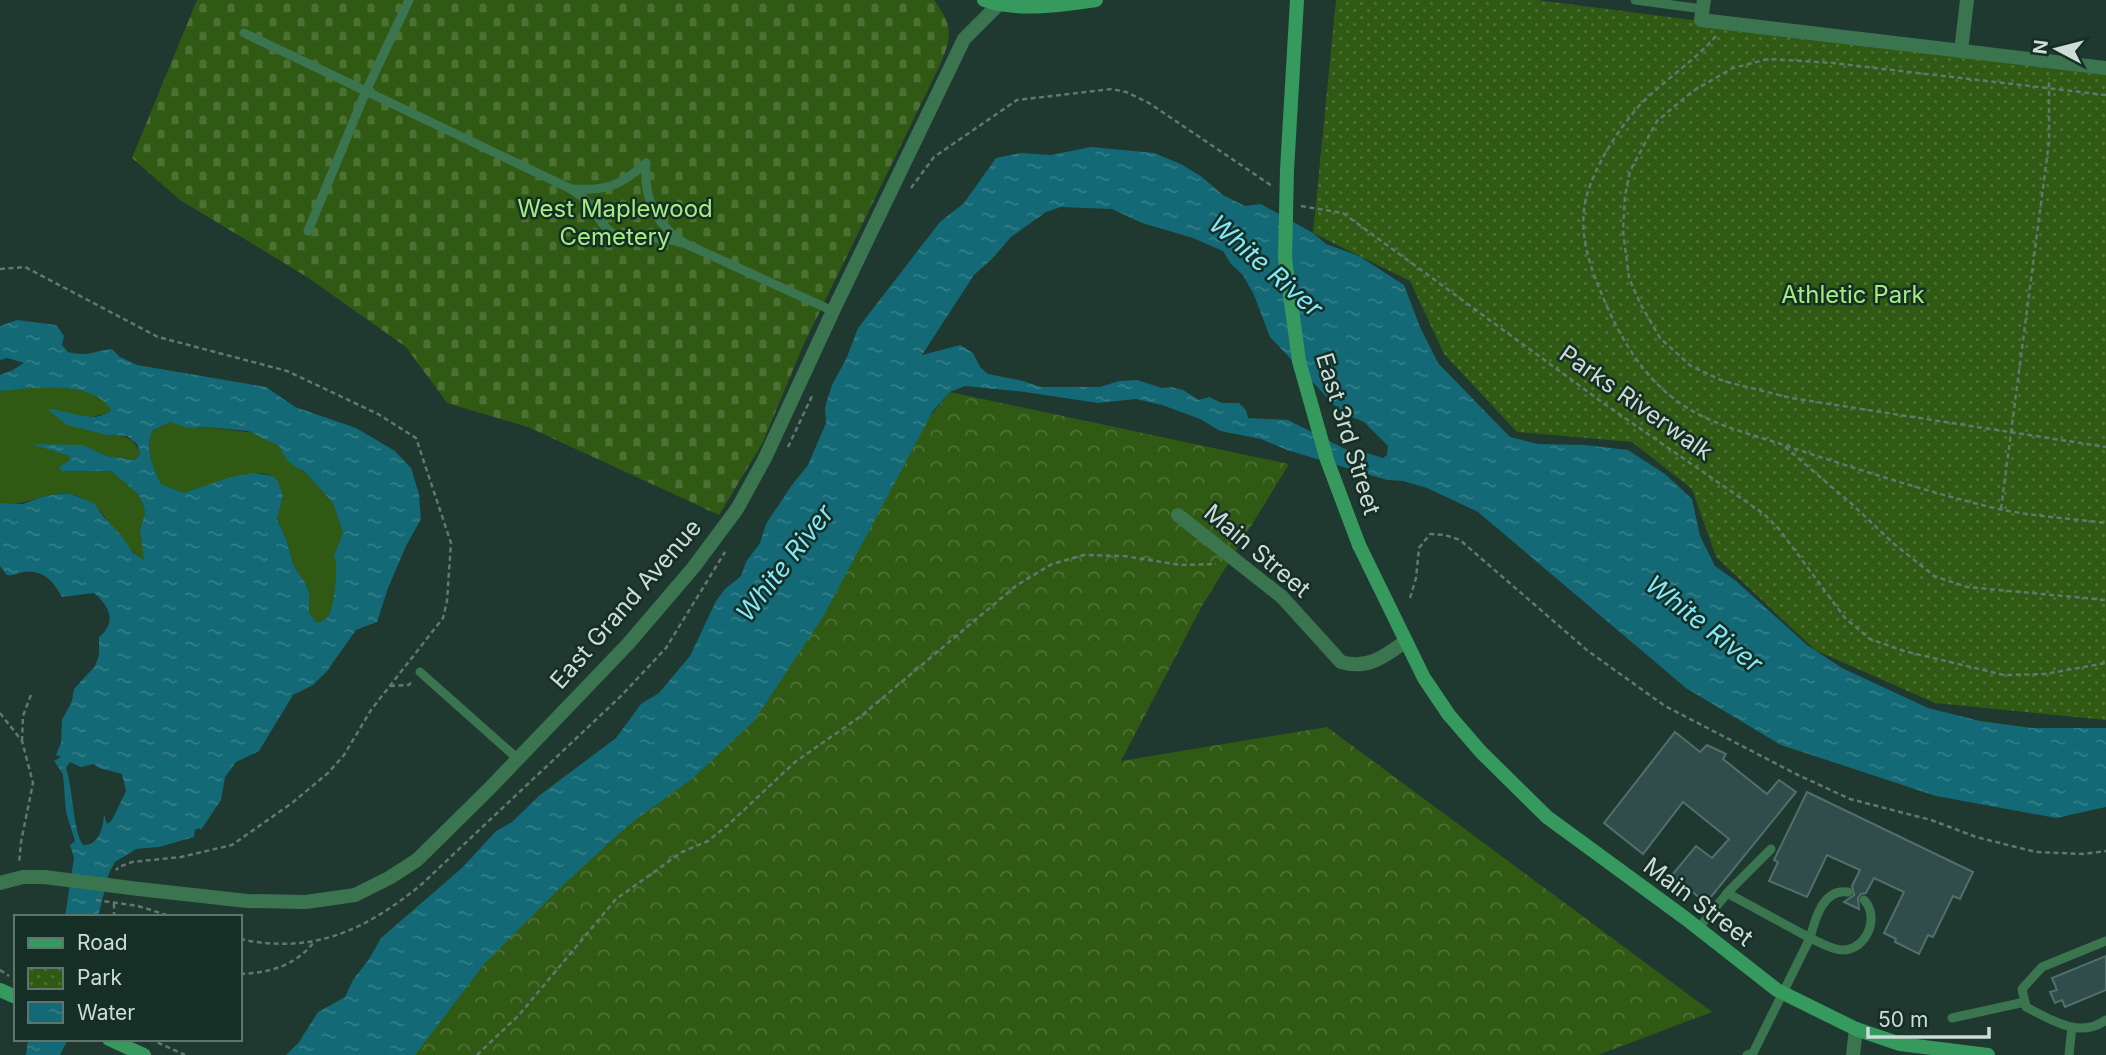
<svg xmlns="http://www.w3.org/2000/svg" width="2106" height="1055" font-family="Inter,sans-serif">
  <defs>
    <pattern id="forest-crowns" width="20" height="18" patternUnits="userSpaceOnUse" patternTransform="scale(1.75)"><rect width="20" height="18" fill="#305a14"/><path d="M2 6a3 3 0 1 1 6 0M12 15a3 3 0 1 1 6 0" fill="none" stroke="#4d7135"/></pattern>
    <pattern id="cemetery-stones" width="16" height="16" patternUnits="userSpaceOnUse" patternTransform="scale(1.75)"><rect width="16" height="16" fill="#305a14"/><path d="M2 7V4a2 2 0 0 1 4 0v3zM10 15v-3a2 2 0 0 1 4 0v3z" fill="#4d7135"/></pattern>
    <pattern id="park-dots" width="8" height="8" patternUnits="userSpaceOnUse" patternTransform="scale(1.75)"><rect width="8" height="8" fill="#305a14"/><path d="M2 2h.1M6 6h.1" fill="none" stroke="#4d7135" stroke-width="1.8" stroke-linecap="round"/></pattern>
    <pattern id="water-ripples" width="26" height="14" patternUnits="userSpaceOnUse" patternTransform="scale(1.75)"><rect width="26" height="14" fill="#136975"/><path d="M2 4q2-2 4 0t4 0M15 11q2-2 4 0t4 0" fill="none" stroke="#347e88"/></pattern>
  </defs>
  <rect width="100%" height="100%" fill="#1f3830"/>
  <g fill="#305a14">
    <path d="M44 386C67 389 98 388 111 409L107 414 89 417 107 435C124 436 134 436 140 454L135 460 106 456 83 445 63 454 69 456 71 460 65 463 62 471H111L138 494 144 507 145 513 140 530 145 561C115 544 107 500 69 494 44 490 26 508 0 503V391Z"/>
    <path d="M171 422 199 428 206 427 255 433 279 446 295 467 304 471 333 503 340 522 343 532 334 556C339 565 334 602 330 613 327 619 323 621 317 624L309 613V593L306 584 293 565 287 541 277 518 283 495 273 476 261 473 184 493 161 484C153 467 144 448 153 430Z"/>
  </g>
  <path fill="url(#forest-crowns)" d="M950 392 1289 464 1202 606 1121 761 1327 727 1712 1012 1598 1055H407Z"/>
  <path fill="url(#cemetery-stones)" d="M197 0H934C954 27 952 38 939 67L803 346 762 444 719 515 528 427 447 403 406 347 307 277 180 200 132 158Z"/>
  <path fill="url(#park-dots)" d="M1336 0H1537L2106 73V720L1935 703 1815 650 1716 557 1692 489 1632 442 1517 432 1444 354 1410 281 1313 233Z"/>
  <g fill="url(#water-ripples)" fill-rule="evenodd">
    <path d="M1091 147 1154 153 1181 164 1202 177 1223 195 1245 206 1261 204 1313 233 1326 244 1359 256 1404 285 1420 327 1438 363 1510 437 1538 444 1585 445 1628 450 1665 474 1692 499 1700 536 1715 566 1736 581 1807 645 1842 668 1928 708 1980 721 2032 728H2106V807L2056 818 1936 796 1781 745 1686 688 1478 512 1427 488 1403 481 1387 480 1287 450 1261 439 1220 431 1200 419 1162 405 1136 399 1098 403 1025 392 965 386 950 392 933 411 824 615 754 721 693 778 631 823 565 883 485 963 415 1055H286L299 1042 318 1012 345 997 353 980 369 959 381 938 463 867 496 831 512 822 540 795 616 738 641 704 659 693 690 656 716 601 725 589 741 576 746 562 760 543 766 524 792 485 808 465 826 423 825 407 832 385 847 357 858 328 940 222 964 203 996 158 1021 153 1051 155ZM1061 207 1112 209 1142 223 1193 238 1223 251 1231 264 1243 275 1254 295 1270 337 1340 411H1344L1349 416 1364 422 1388 446 1387 455 1383 458 1357 450 1351 452 1288 420 1248 418 1246 410 1239 403H1222L1209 397 1199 400 1183 390 1171 387 1162 388 1137 380 1119 381 1100 387H1041L1023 381 988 374 980 367 973 353 960 345 922 355 974 275 992 259 1011 237 1046 212Z"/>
    <path d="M17 320 56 325 64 336 62 345 68 352C90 357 92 351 112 349L120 357 137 365 266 387 295 407 356 428 395 451 411 468 419 494 421 519 406 546 388 588 377 622 356 630 327 671 313 685 293 695 259 751 236 762 225 777 221 800 201 830 199 828 195 830 194 837 159 847 136 849 115 862 109 873 98 917H65L74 858 70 845 75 841 66 812 63 774 54 761 61 757 56 755 61 743 62 720 72 701 74 689 95 666 99 655V637C117 622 110 607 94 593L62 597C53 581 44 570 24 572 17 573 14 576 7 575L0 566V503L23 504 41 497 57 494H71L94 503 103 516 121 535 133 553 144 560 140 530 145 513 144 507 138 494 111 471H62L59 467 70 460 69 456 32 444 83 445 106 456 135 460 140 454 137 444 127 436 107 435 67 425 47 409C67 409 94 426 111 410 94 379 29 388 0 391V375L11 371 24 363 7 358 0 360V326ZM171 422 187 428 206 427 248 431 279 446 287 460 295 467 304 471 333 503 343 532 334 556C339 565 334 602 330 613 327 619 323 621 317 623L309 613V593L306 584 293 565 287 541 277 519 283 495 278 482 273 476 253 473 231 477 184 493 161 484C153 467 144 448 153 430ZM70 762 81 767 94 764 99 768 122 774 126 791 112 820 107 824 104 815C103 828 99 846 83 845 73 832 73 788 66 768Z"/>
    <path d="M28 1039H68L60 1055H26Z"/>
  </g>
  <g fill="#314d4b" stroke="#516f6c" stroke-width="2">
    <path d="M1675 732 1700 752 1707 745 1726 754 1723 759 1767 794 1779 780 1796 792 1706 903 1672 875 1696 846 1712 858 1729 839 1683 802 1643 854 1604 823Z"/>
    <path d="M1807 792 1973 872 1960 899 1953 896 1933 937 1928 935 1919 954 1895 942 1896 939 1884 933 1904 892 1874 878 1866 893 1861 894 1858 898 1859 909 1844 902 1854 895 1852 886 1860 870 1827 855 1807 897 1769 881 1778 862 1774 860Z"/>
    <path d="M2106 956V990L2065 1007 2062 1000 2055 1003 2050 992 2057 990 2052 978Z"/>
  </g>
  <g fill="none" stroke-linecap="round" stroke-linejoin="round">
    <g stroke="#627770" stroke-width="2.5" stroke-dasharray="5 3.5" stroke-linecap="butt">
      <path d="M1716 36C1695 60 1669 77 1646 99 1625 119 1601 156 1591 183 1576 220 1585 254 1600 290 1617 332 1639 373 1677 401 1708 424 1747 433 1784 445 1850 467 1918 489 1986 506 2024 516 2067 518 2106 523"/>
      <path d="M2106 95 1833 63 1768 59 1733 68 1693 91 1657 121 1630 171 1625 196 1623 231 1629 278 1640 303 1660 338 1691 366 1723 381 1791 398 2106 447"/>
      <path d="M911 188 934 157 1017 100 1112 89 1126 92 1149 103 1272 186"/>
      <path d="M1301 206 1343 213 1606 405 1764 514 1779 529 1845 618 1870 639 1904 651 2004 675 2045 674 2106 663"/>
      <path d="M0 269 25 267 158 337 287 371 378 414 416 438 451 543 447 601 443 618 371 710 344 755 328 773 292 803 232 845 181 857 132 862 119 867 116 870"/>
      <path d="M788 447 812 396"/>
      <path d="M1785 447 1853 505 1893 543 1934 576 1967 587 2106 600"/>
      <path d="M2001 509 2049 142V78"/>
      <path d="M1410 598 1416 578 1419 548 1430 534 1445 535 1460 540 1588 651 1665 706 1796 774 1850 799 1931 820 1976 837 2036 852 2084 854 2106 851"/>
      <path d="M390 686 409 685 412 681"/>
      <path d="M0 713 22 741 33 783 21 842 19 864"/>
      <path d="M22 741 23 716 32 692"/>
      <path d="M138 906 173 917"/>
      <path d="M114 917V901"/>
      <path d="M240 939C313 955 366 930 422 884L621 696 666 648 725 552"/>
      <path d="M0 970 9 976"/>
      <path d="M240 974C269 973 295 966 314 942"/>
      <path d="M150 1039 185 1055"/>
      <path d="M477 1055 519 1015 616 899 682 852 708 841 729 824 795 762 861 716 1017 585 1052 564 1084 555 1124 556 1181 565 1216 564"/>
    </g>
    <g stroke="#3b7550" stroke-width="9">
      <path d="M1635 0 1703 9"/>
      <path d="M244 33 569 188C575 192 583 196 587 202 599 216 603 231 622 238H663L686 244C656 226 643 197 646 163"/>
      <path d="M572 189C607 191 620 186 646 163"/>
      <path d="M308 231 366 91 409 0"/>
      <path d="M686 244 833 311"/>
      <path d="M420 672 518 759"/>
      <path d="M1848 892C1823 888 1815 919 1810 938 1819 942 1832 950 1842 950 1867 950 1880 917 1864 900"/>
      <path d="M1727 893 1810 938 1753 1053 1747 1055"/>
      <path d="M1698 929 1729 891 1771 849"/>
      <path d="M2106 941 2042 967 2022 989 2026 1007C2052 1020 2079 1039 2106 1020"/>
      <path d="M1952 1018 2025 1002"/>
      <path d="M2069 1055 2072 1027"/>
    </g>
    <g stroke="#3b7550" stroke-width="14">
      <path d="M1704 0 1701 20 2106 68"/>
      <path d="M1961 51 1967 0"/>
      <path d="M1178 515 1282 597 1341 662C1368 670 1385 656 1406 641"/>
      <path d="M0 883 23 877H44"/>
      <path d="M139 889 247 901 306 902 355 895 389 878 417 860 489 789 628 644 693 568 737 509 765 458 833 311 964 39 1003 0"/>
      <path d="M1853 1055 1856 1029"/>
    </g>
    <g stroke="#369a5f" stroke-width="14">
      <path d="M984 0C1019 12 1060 5 1096 0"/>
      <path d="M1287 170 1297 0"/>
      <path d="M1359 545 1424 678 1449 715 1481 752 1547 817 1685 918 1777 990 1856 1029 1900 1044 1988 1055"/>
      <path d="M0 990 16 997"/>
      <path d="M109 1039 144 1055"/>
    </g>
    <path stroke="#627770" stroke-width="2.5" stroke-dasharray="5 3.5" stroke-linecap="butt" d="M96 900 138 906"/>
    <path stroke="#3b7550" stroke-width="14" d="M44 877 139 889"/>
    <path stroke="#369a5f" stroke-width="14" d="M1287 170 1285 258 1299 361 1327 460 1359 545"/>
  </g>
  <g text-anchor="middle" stroke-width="5" stroke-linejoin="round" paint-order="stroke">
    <g font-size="24" fill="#a5ed7f" stroke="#152e26">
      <text x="615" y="217">West Maplewood<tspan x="615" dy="28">Cemetery</tspan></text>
      <text x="1853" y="303">Athletic Park</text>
    </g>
    <g font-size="24" fill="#cddcd6" stroke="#152e26">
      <text transform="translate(1636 403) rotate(35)" y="8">Parks Riverwalk</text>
      <text transform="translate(1348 434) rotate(73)" y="8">East 3rd Street</text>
      <text transform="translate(1257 551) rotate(40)" y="8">Main Street</text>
      <text transform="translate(626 604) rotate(-49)" y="8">East Grand Avenue</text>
      <text transform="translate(1698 902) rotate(37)" y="8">Main Street</text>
    </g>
    <g font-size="26" font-style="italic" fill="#85e8f8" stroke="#152e26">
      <text transform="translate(1266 266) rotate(41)" y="9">White River</text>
      <text transform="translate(785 563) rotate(-52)" y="9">White River</text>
      <text transform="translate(1704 624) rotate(38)" y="9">White River</text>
    </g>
  </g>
  <rect x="14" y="915" width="228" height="126" fill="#152e26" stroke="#5f746c" stroke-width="2"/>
  <rect x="28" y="938" width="35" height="10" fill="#369a5f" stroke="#5f746c" stroke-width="2"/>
  <text x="77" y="950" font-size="21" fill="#cddcd6">Road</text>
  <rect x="28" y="968" width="35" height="21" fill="url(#park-dots)" stroke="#5f746c" stroke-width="2"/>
  <text x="77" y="985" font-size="21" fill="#cddcd6">Park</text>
  <rect x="28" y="1002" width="35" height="21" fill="url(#water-ripples)" stroke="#5f746c" stroke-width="2"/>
  <text x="77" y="1020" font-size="21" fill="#cddcd6">Water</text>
  <g transform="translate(2057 49) rotate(277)" stroke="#152e26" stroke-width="5" paint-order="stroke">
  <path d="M0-5L12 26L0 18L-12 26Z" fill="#cddcd6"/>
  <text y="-10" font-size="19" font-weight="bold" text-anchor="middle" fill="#cddcd6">N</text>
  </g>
  <path d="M1868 1027v10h121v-10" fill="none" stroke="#cddcd6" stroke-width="3.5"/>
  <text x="1878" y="1027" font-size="21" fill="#cddcd6" stroke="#152e26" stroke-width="5" paint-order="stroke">50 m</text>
</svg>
